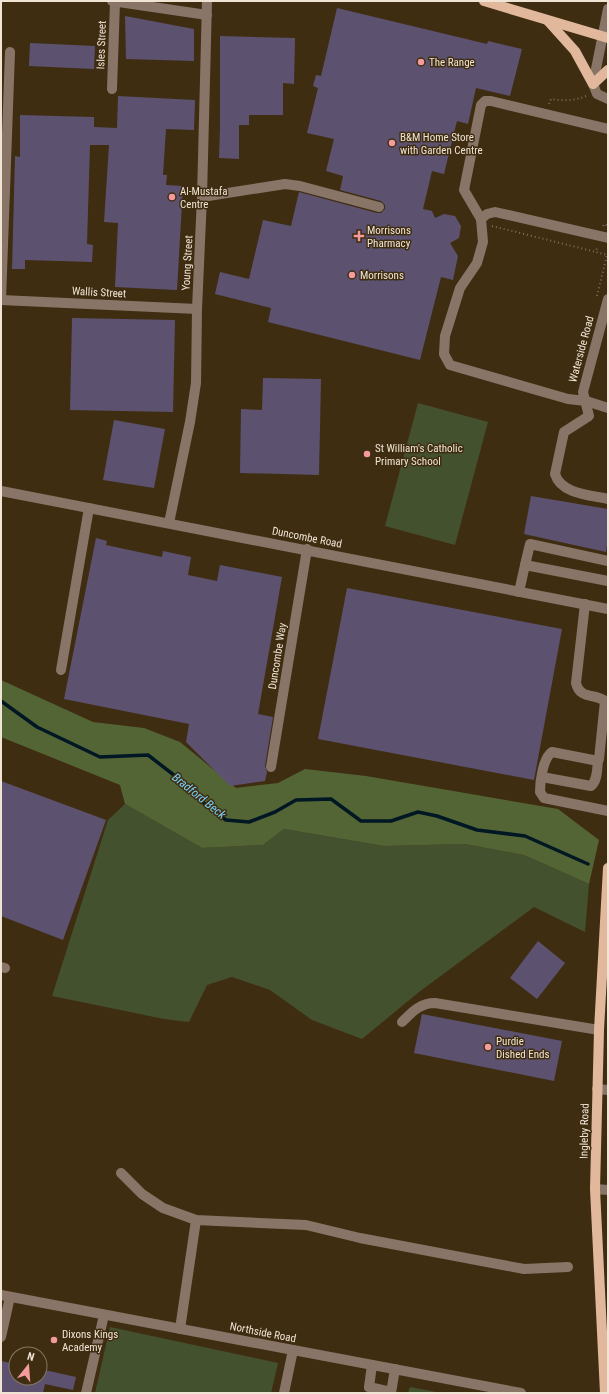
<svg xmlns="http://www.w3.org/2000/svg" width="609" height="1394" font-family="'Roboto Condensed',sans-serif">
  <rect width="100%" height="100%" fill="#3f2d12"/>
  <g fill="#44512e">
    <path d="M418 403 488 422 455 545 385 526Z"/>
    <path d="M125 804 202 848 263 845 284 829 384 846 465 844 524 855 589 884 585 932 534 907 419 992 362 1039 312 1020 270 990 232 977 207 985 189 1022 164 1019 52 996 108 820Z"/>
    <path d="M110 1327 278 1363 271 1393H95Z"/>
    <path d="M410 1387 442 1393H408Z"/>
  </g>
  <path fill="#546535" d="M1 680 93 722 144 728 180 742 236 788 278 783 305 769 366 776 558 809 599 840 589 884 524 855 465 844 384 846 284 829 263 845 202 848 125 804 120 785 1 737Z"/>
  <g fill="none" stroke-linecap="round" stroke-linejoin="round">
    <path stroke="#001724" stroke-width="3.5" d="M1 701 37 727 100 757 148 755 179 779 201 801 226 820 249 822 275 812 296 800 331 799 361 821H391L418 812 437 816 477 830 525 836 588 864"/>
  </g>
  <g fill="#5c526f">
    <path d="M337 8 487 44 488 41 522 49 510 96 476 88 468 124 457 121 444 174 432 171 423 209 432 211 435 218 444 214 455 216 461 226 459 238 450 243 458 256 453 280 441 277 420 360 268 322 271 308 215 294 220 272 249 279 263 220 291 226 299 192 377 213H381L385 209V205L381 201 340 190 343 176 326 171 334 139 307 133 318 88 313 86 316 75 321 76Z"/>
    <path d="M125 16 194 29V61L126 59Z"/>
    <path d="M220 36 295 38 294 84 283 83V115H249V125H239V159L219 158 220 128Z"/>
    <path d="M30 43 95 46 94 69 29 66Z"/>
    <path d="M118 96 195 100 194 130 166 129 163 175H167L166 185 183 186 177 290 115 287 118 223 104 222 109 145H90L87 244 93 245 92 262 25 260V269H12L15 156 20 157V115L94 117V127L117 128Z"/>
    <path d="M72 318 175 320 173 412 70 410Z"/>
    <path d="M263 378 321 379 319 475 240 473 241 409 262 410Z"/>
    <path d="M114 420 165 429 154 488 103 480Z"/>
    <path d="M531 496 608 509V538L606 552 524 534Z"/>
    <path d="M96 538 107 541 106 545 162 557 163 551 191 557 188 575 217 581 220 565 282 577 258 714 273 717 265 766 267 772 265 781 230 786 186 742 189 724 64 699Z"/>
    <path d="M347 588 562 629 534 780 318 739Z"/>
    <path d="M1 781 106 820 63 940 1 916Z"/>
    <path d="M538 941 565 963 537 999 510 978Z"/>
    <path d="M422 1014 562 1041 554 1081 414 1053Z"/>
    <path d="M1 1361 16 1364V1378H40V1369L76 1377 73 1390 45 1384 43 1393H1Z"/>
  </g>
  <g fill="none" stroke-linecap="round" stroke-linejoin="round">
    <g stroke="#7e6f58" stroke-width="2" stroke-dasharray="1 3" stroke-linecap="butt">
      <path d="M549 104 551 99C564 101 576 101 588 95"/>
      <path d="M492 226 596 252"/>
      <path d="M603 226 604 224 608 226"/>
      <path d="M597 296 607 255 596 252 597 246"/>
    </g>
    <g stroke="#897567" stroke-width="10">
      <path d="M112 1 207 15"/>
      <path d="M608 9 593 84 597 94 608 99"/>
      <path d="M112 89 115 2"/>
      <path d="M202 197 285 184 300 186 379 207"/>
      <path d="M481 219 464 190 481 105 485 101H491L608 129"/>
      <path d="M608 238 495 212 487 214 481 219 483 242 477 263 460 288 445 336 444 354 450 365 568 399 586 401 608 408"/>
      <path d="M608 299 583 392 589 416 564 432 555 474C561 494 590 495 608 499"/>
      <path d="M1 300 10 52"/>
      <path d="M1 300 197 309"/>
      <path d="M1 491 608 609"/>
      <path d="M169 523 190 422 196 383 197 309 202 197 207 1"/>
      <path d="M525 565 530 544 608 561"/>
      <path d="M519 592 525 565 608 581"/>
      <path d="M585 604 576 683C580 700 595 693 605 701L599 759 598 761 552 752C543 758 540 781 540 792L544 798 608 811"/>
      <path d="M61 670 89 508"/>
      <path d="M271 767 307 549"/>
      <path d="M542 777 591 786C598 780 597 768 598 760"/>
      <path d="M1 967 5 968"/>
      <path d="M402 1022C412 1012 420 1003 435 1003L599 1030"/>
      <path d="M597 1089 608 1090"/>
      <path d="M121 1173 142 1194 163 1208 196 1220 306 1225 360 1238 524 1269 568 1267"/>
      <path d="M595 1189 608 1190"/>
      <path d="M1 1295 521 1393"/>
      <path d="M180 1329 196 1220"/>
      <path d="M1 1337 10 1297"/>
      <path d="M372 1365 369 1387 391 1392"/>
      <path d="M86 1393 104 1315"/>
      <path d="M284 1393 293 1350"/>
      <path d="M391 1393 395 1369"/>
    </g>
    <g stroke="#e1b89b" stroke-width="10">
      <path d="M484 1 608 38"/>
      <path d="M548 21 575 51 593 84 608 70"/>
      <path d="M605 1393 595 1189 599 1030 608 868"/>
    </g>
  </g>
  <g fill="#f59b9e" stroke="#3f2d12" stroke-width="1.5">
    <circle cx="421" cy="62" r="4"/>
    <circle cx="392" cy="143" r="4"/>
    <circle cx="172" cy="197" r="4"/>
    <path d="M357 230h4v4h4v4h-4v4h-4v-4h-4v-4h4z"/>
    <circle cx="352" cy="275" r="4"/>
    <circle cx="367" cy="454" r="4"/>
    <circle cx="488" cy="1047" r="4"/>
    <circle cx="54" cy="1340" r="4"/>
  </g>
  <g text-anchor="middle" stroke-width="3" stroke-linejoin="round" paint-order="stroke">
    <g font-size="11" fill="#f0e4d5" stroke="#3f2d12">
      <text transform="translate(101 45) rotate(-88)" y="4">Isles Street</text>
      <text transform="translate(187 263) rotate(-87)" y="4">Young Street</text>
      <text transform="translate(99 292) rotate(3)" y="4">Wallis Street</text>
      <text transform="translate(581 349) rotate(-75)" y="4">Waterside Road</text>
      <text transform="translate(307 537) rotate(11)" y="4">Duncombe Road</text>
      <text transform="translate(277 656) rotate(-81)" y="4">Duncombe Way</text>
      <text transform="translate(584 1131) rotate(-89)" y="4">Ingleby Road</text>
      <text transform="translate(263 1332) rotate(11)" y="4">Northside Road</text>
    </g>
    <g font-size="11" fill="#f0e4d5" stroke="#3f2d12" text-anchor="start">
      <text x="429" y="66">The Range</text>
      <text x="400" y="141">B&amp;M Home Store<tspan x="400" dy="13">with Garden Centre</tspan></text>
      <text x="180" y="195">Al-Mustafa<tspan x="180" dy="13">Centre</tspan></text>
      <text x="367" y="234">Morrisons<tspan x="367" dy="13">Pharmacy</tspan></text>
      <text x="360" y="279">Morrisons</text>
      <text x="375" y="452">St William's Catholic<tspan x="375" dy="13">Primary School</tspan></text>
      <text x="496" y="1045">Purdie<tspan x="496" dy="13">Dished Ends</tspan></text>
      <text x="62" y="1338">Dixons Kings<tspan x="62" dy="13">Academy</tspan></text>
    </g>
    <g font-size="12" font-style="italic" fill="#77d0f9" stroke="#3f2d12">
      <text transform="translate(199 796) rotate(39)" y="4">Bradford Beck</text>
    </g>
  </g>
  <rect width="609" height="1394" fill="none" stroke="#f0e4d5" stroke-width="4"/>
  <g transform="translate(28 1366) rotate(17)"><circle r="19" fill="#3f2d12" stroke="#867660"/>
  <path d="M0-3L7 15L0 10L-7 15Z" fill="#f59b9e"/>
  <text y="-6" font-size="11" font-weight="bold" text-anchor="middle" fill="#f0e4d5">N</text>
  </g>
</svg>
